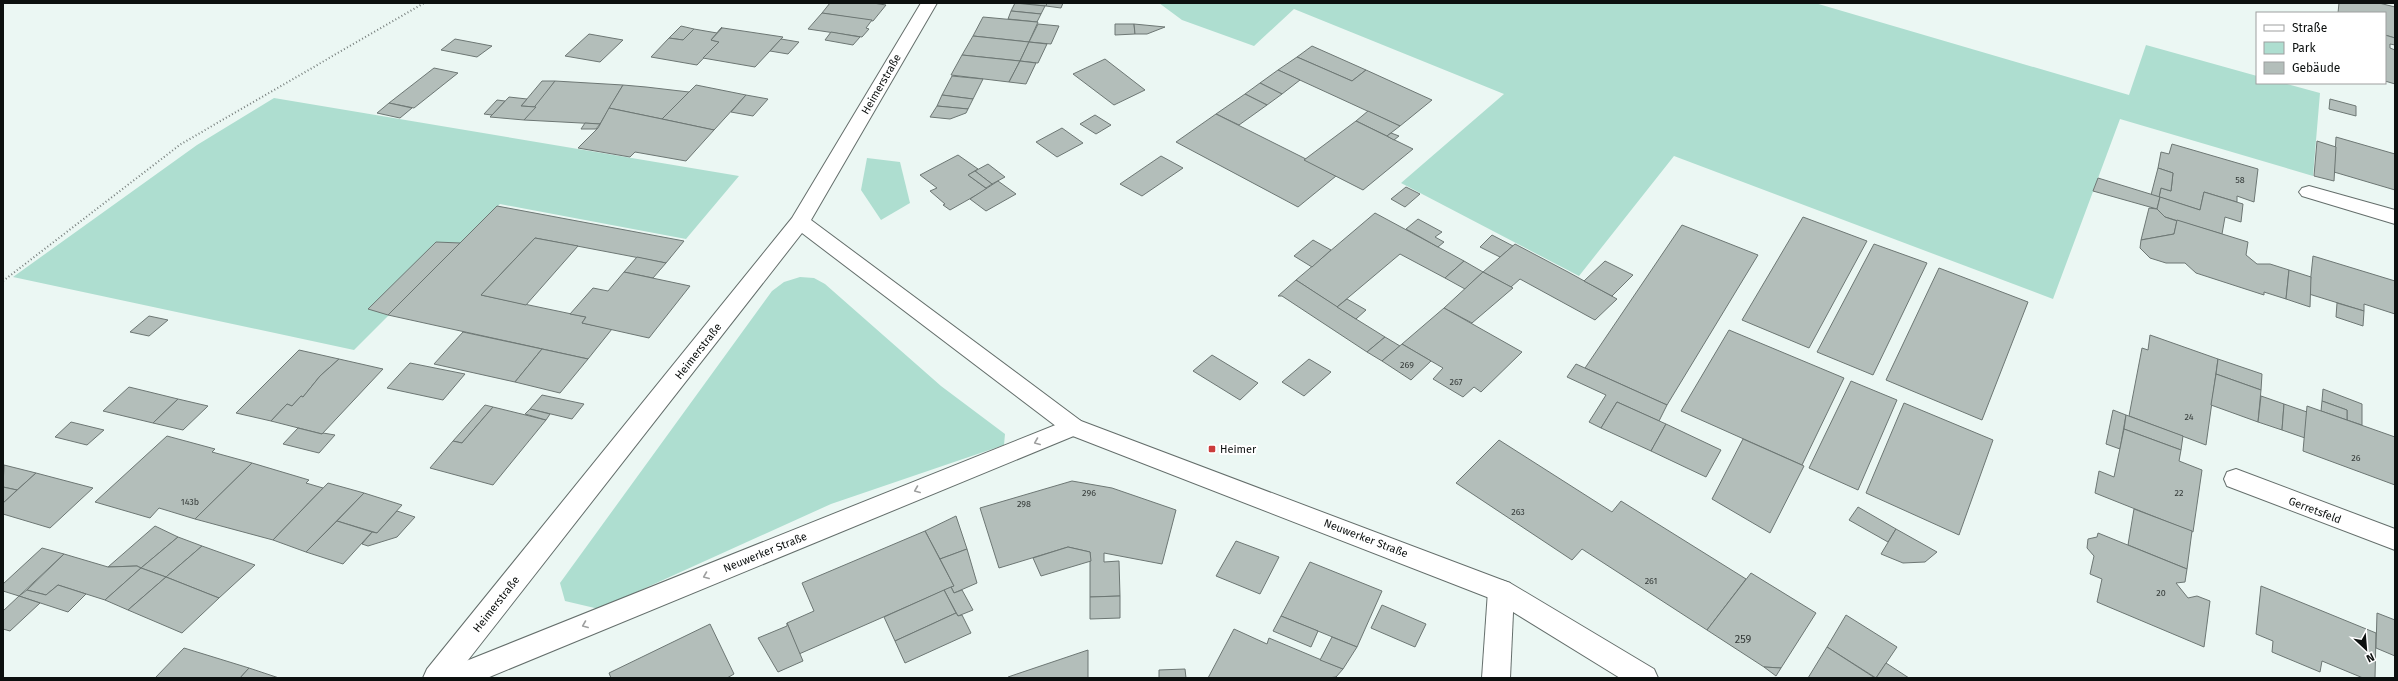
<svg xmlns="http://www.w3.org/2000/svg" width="2398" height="681" font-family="'Fira Sans',sans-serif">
  <rect width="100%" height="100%" fill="#ebf7f3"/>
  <g fill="#aeded0">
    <path d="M1159 3H1815L2129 95 2146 45 2257 76V83H2283L2320 93 2313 176 2120 119 2053 299 1674 156 1579 276 1401 183 1504 94 1294 9 1254 46 1182 20Z"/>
    <path d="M274 98 739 176 686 239 500 204 354 350 13 277 197 145Z"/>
    <path d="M867 158 900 162 910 203 881 220 861 190Z"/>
    <path d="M800 277 814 278 825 284 941 386 1005 434 1004 445 831 504 599 609 565 601 560 583 772 291 784 282Z"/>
  </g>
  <g fill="#b3beba" stroke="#6d7774">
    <path d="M830 3H873L886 5 873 21 822 13Z"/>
    <path d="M1012 3H1047L1046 6Z"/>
    <path d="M1015 3 1045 6 1041 14 1011 11Z"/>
    <path d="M1047 3H1063L1061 8 1046 6Z"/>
    <path d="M2339 3H2379L2395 7V38L2385 35V13H2338Z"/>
    <path d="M1011 11 1041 14 1037 22 1008 19Z"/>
    <path d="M822 13 872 20 866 28 869 29 862 37 808 29Z"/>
    <path d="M983 17 1037 22H1038L1029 42 973 36Z"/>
    <path d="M1038 24 1059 26 1051 44 1029 42Z"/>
    <path d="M1115 24H1134L1135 34 1115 35Z"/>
    <path d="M1134 24 1165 27 1147 34H1135Z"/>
    <path d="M681 26 694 29 683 40 669 38Z"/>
    <path d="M722 27 711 40 719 42 697 65 651 57 669 38 683 40 694 29 717 33Z"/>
    <path d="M722 28H723L783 37 755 67 703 58 719 42 711 40Z"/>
    <path d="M831 32 860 37 853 45 825 40Z"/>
    <path d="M589 34 623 40 600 62 565 56Z"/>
    <path d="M2385 35 2395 38V45L2390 44V48L2395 50V84L2385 81Z"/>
    <path d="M973 36 1029 42 1020 61 962 55Z"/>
    <path d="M455 39 492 46 477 57 441 50Z"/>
    <path d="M781 39 799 42 788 54 770 51Z"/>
    <path d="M1029 42 1047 44 1038 63 1020 61Z"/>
    <path d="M1312 46 1366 70 1352 81 1297 57Z"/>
    <path d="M962 55 1020 61 1009 82 951 75Z"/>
    <path d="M1297 57 1352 81 1366 70 1432 100 1400 126 1278 70Z"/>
    <path d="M1105 59 1145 90 1114 105 1073 74Z"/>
    <path d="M1020 61 1036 63 1026 84 1009 82Z"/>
    <path d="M434 68 458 73 414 108 389 103Z"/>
    <path d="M1278 70 1300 80 1282 94 1260 83Z"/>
    <path d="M952 76 983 79 973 99 942 95Z"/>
    <path d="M542 81H555L536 107 521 106Z"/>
    <path d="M555 81 623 85 600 124 524 120Z"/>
    <path d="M1260 83 1282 94 1267 105 1245 94Z"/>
    <path d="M623 85 646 87 689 92 662 119 609 108Z"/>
    <path d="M696 85 746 95 714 130 662 119Z"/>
    <path d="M1245 94 1267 105 1239 125 1216 114Z"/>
    <path d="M746 95 768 99 753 116 731 112Z"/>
    <path d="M942 95 973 99 968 109 937 106Z"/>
    <path d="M509 97 527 99 521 106 536 107 524 120 490 117Z"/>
    <path d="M2330 99 2356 106V116L2329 109Z"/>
    <path d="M497 100 505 101 492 115 484 114Z"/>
    <path d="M389 103 412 108 400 118 377 113Z"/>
    <path d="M937 106 968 109 966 113 950 119 930 117Z"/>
    <path d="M609 108 662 119 714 130 686 161 635 152 630 157 578 148 598 128Z"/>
    <path d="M1368 111 1400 126 1387 136 1356 121Z"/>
    <path d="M1216 114 1306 159 1336 176 1298 207 1176 142Z"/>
    <path d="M1095 115 1111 125 1096 134 1080 124Z"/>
    <path d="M1356 121 1413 149 1363 190 1304 160Z"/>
    <path d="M585 123 600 124 596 129H581Z"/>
    <path d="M1062 128 1083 143 1057 157 1036 142Z"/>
    <path d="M1391 133 1399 136 1394 140 1387 136Z"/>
    <path d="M2336 137 2395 154V190L2334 172Z"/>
    <path d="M2317 141 2336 147 2334 181 2314 176Z"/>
    <path d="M2172 144 2258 169 2254 202 2237 196V202L2204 192 2200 210 2159 197 2161 188 2171 191 2173 173 2158 168 2161 152 2169 154Z"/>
    <path d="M958 155 978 169 968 175 987 189 950 210 943 205 945 204 930 191 937 188 920 175Z"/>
    <path d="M1161 156 1183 168 1142 196 1120 184Z"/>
    <path d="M988 164 1005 177 992 184 975 171Z"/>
    <path d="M2158 168 2173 173 2171 191 2161 188 2159 197 2151 195Z"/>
    <path d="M975 171 992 184 986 188 968 175Z"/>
    <path d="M2098 178 2160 197 2157 209 2093 191Z"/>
    <path d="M998 181 1016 194 986 211 970 199Z"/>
    <path d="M1406 187 1420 194 1405 207 1391 199Z"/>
    <path d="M2204 192 2243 204 2241 222 2225 217 2222 234 2165 217 2157 209 2160 197 2200 210Z"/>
    <path d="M497 206 684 241 666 263 535 238 481 295 586 317 582 323 612 329 588 359 388 315Z"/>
    <path d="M2149 208 2157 209 2165 217 2177 221 2174 234 2141 240Z"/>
    <path d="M1375 213 1464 261 1445 278 1400 254 1337 307 1296 280Z"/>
    <path d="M1803 217 1867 241 1809 348 1742 320Z"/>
    <path d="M1418 219 1442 232 1435 237 1444 242 1438 247 1406 229Z"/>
    <path d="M2177 220 2248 242 2246 255 2257 264H2270L2289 270 2286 299 2264 292V295L2196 273 2185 263H2166L2150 258 2140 248 2141 240 2174 234Z"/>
    <path d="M1682 225 1758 255 1667 405 1585 368Z"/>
    <path d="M1492 235 1513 246 1500 257 1480 247Z"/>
    <path d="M535 238 578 246 526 305 481 295Z"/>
    <path d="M1313 240 1331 250 1312 267 1294 256Z"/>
    <path d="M436 242 460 243 388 315 368 309Z"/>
    <path d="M1515 244 1568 272 1617 299 1595 320 1520 279 1511 287 1483 272Z"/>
    <path d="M1874 244 1927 263 1873 375 1817 352Z"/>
    <path d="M2313 256 2395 281V314L2364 304V311L2309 294Z"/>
    <path d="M637 257 666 263 653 278 624 272Z"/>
    <path d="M1464 261 1483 272 1465 289 1445 278Z"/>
    <path d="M1605 261 1633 275 1612 296 1584 281Z"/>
    <path d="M1939 268 2028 302 1982 420 1886 380Z"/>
    <path d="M2289 270 2311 277 2310 307 2286 299Z"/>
    <path d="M624 272 690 286 649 338 582 323 586 317 570 314 593 288 608 291Z"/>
    <path d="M1483 272 1513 288 1472 323 1444 308Z"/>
    <path d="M1296 280 1356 319 1385 337 1367 352 1282 296H1278Z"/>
    <path d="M1347 299 1366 310 1356 319 1337 307Z"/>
    <path d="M2337 303 2364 311 2363 326 2336 317Z"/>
    <path d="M1444 308 1522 352 1481 392 1474 387 1463 397 1433 379 1443 368 1402 344Z"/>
    <path d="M149 316 168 320 149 336 130 332Z"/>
    <path d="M1729 330 1844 378 1802 465 1681 411Z"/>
    <path d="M463 332 542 349 515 382 434 364Z"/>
    <path d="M2150 335 2218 359 2206 445 2129 416 2142 348 2148 350Z"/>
    <path d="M1385 337 1400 346 1382 361 1367 352Z"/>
    <path d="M1402 344 1431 361 1411 380 1382 361Z"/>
    <path d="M542 349 588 359 560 393 515 382Z"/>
    <path d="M299 350 339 359 320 376 303 397 301 396 292 406 287 404 271 421 236 413Z"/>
    <path d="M1212 355 1258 383 1240 400 1193 371Z"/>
    <path d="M339 359 383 369 322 434 271 421 287 404 292 406 301 396 303 397 320 376Z"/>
    <path d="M1309 359 1331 372 1304 396 1282 382Z"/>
    <path d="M2218 359 2262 374 2261 390 2216 374Z"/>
    <path d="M410 363 465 374 443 400 387 388Z"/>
    <path d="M1576 364 1667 405 1659 421 1617 402 1601 428 1589 422 1606 395 1567 377Z"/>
    <path d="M2216 374 2261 390 2258 422 2211 405Z"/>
    <path d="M1851 381 1897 400 1858 490 1809 468Z"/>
    <path d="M129 387 178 399 153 423 103 411Z"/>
    <path d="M2323 389 2362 404V425L2347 420V410L2322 401Z"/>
    <path d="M542 395 584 404 572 419 530 409Z"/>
    <path d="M2261 396 2284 404 2282 430 2258 422Z"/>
    <path d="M178 399 208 406 183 430 153 423Z"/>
    <path d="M2322 401 2347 410V420L2321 411Z"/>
    <path d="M1617 402 1666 424 1651 451 1601 428Z"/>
    <path d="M1904 403 1993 440 1959 535 1866 493Z"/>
    <path d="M2284 404 2307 412 2305 438 2282 430Z"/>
    <path d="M485 405 493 407 462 443 453 441Z"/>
    <path d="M2307 406 2395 437V485L2303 451Z"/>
    <path d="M493 407 546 420 493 485 430 468 453 441 462 443Z"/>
    <path d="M530 409 550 414 546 420 525 414Z"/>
    <path d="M2113 410 2126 415 2120 449 2106 444Z"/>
    <path d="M2126 415 2183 436 2181 450 2124 429Z"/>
    <path d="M71 422 104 430 87 445 55 437Z"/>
    <path d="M1666 424 1721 450 1706 477 1651 451Z"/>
    <path d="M298 428 322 434 323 433 335 435 319 453 283 444Z"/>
    <path d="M2124 429 2181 450 2179 461 2202 470 2193 532 2095 493 2099 471 2114 477Z"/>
    <path d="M167 436 215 449 212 452 252 463 195 519 159 508 150 518 95 502Z"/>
    <path d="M1743 439 1804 466 1770 533 1712 499Z"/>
    <path d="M1499 440 1612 512 1621 501 1746 579 1707 630 1582 549 1572 560 1456 483Z"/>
    <path d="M252 463 309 480 306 483 323 488 273 540 195 519Z"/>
    <path d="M4 465 36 473 17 490 3 487Z"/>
    <path d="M36 473 93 488 50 528 3 514V503Z"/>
    <path d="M1072 481 1112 488 1176 510 1162 564 1104 553V562L1119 561 1120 596 1090 597V552L1068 547 999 568 980 508Z"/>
    <path d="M328 483 364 493 306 552 273 540Z"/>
    <path d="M3 487 17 490 3 503Z"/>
    <path d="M364 493 402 505 377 533 337 521Z"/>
    <path d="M1858 507 1896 529 1888 542 1849 520Z"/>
    <path d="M2134 509 2192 531 2187 569 2128 545Z"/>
    <path d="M397 511 415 517 397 537 368 546 362 544 372 532 377 533Z"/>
    <path d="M956 516 967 549 940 559 925 531Z"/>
    <path d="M337 521 372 532 343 564 306 552Z"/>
    <path d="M155 526 178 537 141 568 137 566 108 567Z"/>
    <path d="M1896 529 1937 552 1925 562 1903 563 1881 554Z"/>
    <path d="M925 531 954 586 799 654 787 623 814 611 802 583Z"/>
    <path d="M2098 533 2187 569 2185 582 2176 583 2188 598 2197 596 2210 601 2204 647 2097 602 2102 579 2090 574 2094 556 2087 548 2088 539 2097 537Z"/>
    <path d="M178 537 202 546 166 577 141 568Z"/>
    <path d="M1236 541 1279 557 1260 594 1216 576Z"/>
    <path d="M202 546 255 565 219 598 166 577Z"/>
    <path d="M1068 547 1090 552 1091 561 1041 576 1033 558Z"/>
    <path d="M42 548 64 554 19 596 3 591V584Z"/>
    <path d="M967 549 977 583 954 593 951 587 954 586 940 559Z"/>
    <path d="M64 554 108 567 137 566 141 568 105 600 58 585 46 595 27 590Z"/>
    <path d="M1310 562 1382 591 1357 647 1281 616Z"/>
    <path d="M141 568 166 577 128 610 105 600Z"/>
    <path d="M1751 573 1816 613 1781 668 1764 667 1707 630Z"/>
    <path d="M166 577 219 598 182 633 128 610Z"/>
    <path d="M58 585 86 594 68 612 19 596 27 590 46 595Z"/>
    <path d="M2261 586 2376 633 2375 678H2363L2322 661 2320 672 2272 652 2273 641 2256 634Z"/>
    <path d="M951 587 954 593 962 590 973 610 958 616 944 590Z"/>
    <path d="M944 590 956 613 895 641 884 617Z"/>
    <path d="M19 596 40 603 10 631 3 629V611Z"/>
    <path d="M1120 596V618L1090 619V597Z"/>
    <path d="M1382 605 1426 624 1415 647 1371 628Z"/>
    <path d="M956 613 958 616 962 615 971 633 905 663 895 641Z"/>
    <path d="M2377 613 2395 620V656L2376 648Z"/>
    <path d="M1846 615 1897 647 1876 678 1827 647Z"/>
    <path d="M1281 616 1318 631 1311 647 1273 631Z"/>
    <path d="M787 623 803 661 778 672 758 638 787 626Z"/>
    <path d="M710 624 734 674 727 678H611L609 673Z"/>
    <path d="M1234 629 1267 644 1269 638 1343 669 1336 677 1328 678H1208Z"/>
    <path d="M1332 637 1357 647 1343 669 1320 660Z"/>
    <path d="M1827 647 1875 678H1808Z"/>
    <path d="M184 648 249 668 240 678H155Z"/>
    <path d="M1088 650V678H1008V677Z"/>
    <path d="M1886 663 1909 678H1876Z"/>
    <path d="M1764 667 1781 668 1776 676Z"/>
    <path d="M249 668 279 678H240Z"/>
    <path d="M1185 669 1186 678H1159V670Z"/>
  </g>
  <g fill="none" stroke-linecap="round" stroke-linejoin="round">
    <defs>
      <g id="minor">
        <path d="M2309 186 2395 210V224L2302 196 2299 192 2302 188Z"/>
        <path d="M1073 418 1081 421 1085 427 1081 433 487 678H442L446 669Z"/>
        <path d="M2236 469 2395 529V550L2227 486 2224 479 2227 472Z"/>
        <path d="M1501 580 1510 583 1514 591 1510 678H1482L1488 591 1492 583Z"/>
      </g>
      <path id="tertiary" d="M921 3H937L811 220 1081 421 1510 583 1654 669 1658 678H1620L1492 599 1065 433 802 233 454 678H423L427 669 792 218Z"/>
    </defs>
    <use href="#minor" stroke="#646e6b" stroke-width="2"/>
    <use href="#tertiary" stroke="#646e6b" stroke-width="2"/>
    <path stroke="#767e7c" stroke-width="2" stroke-dasharray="1 2.5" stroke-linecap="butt" d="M3 281 181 144 424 3"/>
    <use href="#minor" fill="#fff" fill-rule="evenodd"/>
    <use href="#tertiary" fill="#fff" fill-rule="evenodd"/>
  </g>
  <defs><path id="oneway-chevron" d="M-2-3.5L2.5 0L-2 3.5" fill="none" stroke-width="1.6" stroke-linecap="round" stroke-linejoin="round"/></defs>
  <g stroke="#9e9f9f">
    <use href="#oneway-chevron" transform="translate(1037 442) rotate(158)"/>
    <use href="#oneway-chevron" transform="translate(917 490) rotate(158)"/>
    <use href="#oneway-chevron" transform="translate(706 576) rotate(158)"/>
    <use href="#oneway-chevron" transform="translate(585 625) rotate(158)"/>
  </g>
  <rect fill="#ca3b3b" stroke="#fff" stroke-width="1.5" x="1208" y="445" width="8" height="8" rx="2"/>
  <g text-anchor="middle" stroke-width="4" stroke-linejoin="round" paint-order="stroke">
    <g font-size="9" fill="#363c3a">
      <text x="2240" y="183">58</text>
      <text x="1407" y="368">269</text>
      <text x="1456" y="385">267</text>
      <text x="2189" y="420">24</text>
      <text x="2356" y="461">26</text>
      <text x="1089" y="496">296</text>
      <text x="2179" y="496">22</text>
      <text x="190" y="505">143b</text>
      <text x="1024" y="507">298</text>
      <text x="1518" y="515">263</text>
      <text x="1651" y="584">261</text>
      <text x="2161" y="596">20</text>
    </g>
    <g font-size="11" fill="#0c100f" stroke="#fff">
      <text transform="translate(881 84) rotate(-60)" y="4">Heimerstraße</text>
      <text transform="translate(698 351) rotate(-52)" y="4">Heimerstraße</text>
      <text transform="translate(2315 510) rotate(21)" y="4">Gerretsfeld</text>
      <text transform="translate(1366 538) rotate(21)" y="4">Neuwerker Straße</text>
      <text transform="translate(765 552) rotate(-22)" y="4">Neuwerker Straße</text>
      <text transform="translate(496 604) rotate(-52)" y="4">Heimerstraße</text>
    </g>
    <g font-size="11" fill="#0c100f" stroke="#fff" text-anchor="start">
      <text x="1220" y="453">Heimer</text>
    </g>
    <g font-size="11" fill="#363c3a">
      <text x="1743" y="643">259</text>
    </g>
  </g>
  <rect width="2398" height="681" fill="none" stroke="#0c100f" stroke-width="8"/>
  <rect x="2256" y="12" width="130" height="72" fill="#ffffff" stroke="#9e9f9f"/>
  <rect x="2264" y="25" width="20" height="6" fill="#ffffff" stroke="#9e9f9f"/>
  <text x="2292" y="32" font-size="12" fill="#0c100f">Straße</text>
  <rect x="2264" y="42" width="20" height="12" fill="#aeded0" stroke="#9e9f9f"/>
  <text x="2292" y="52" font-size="12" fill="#0c100f">Park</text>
  <rect x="2264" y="62" width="20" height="12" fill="#b3beba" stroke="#9e9f9f"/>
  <text x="2292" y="72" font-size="12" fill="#0c100f">Gebäude</text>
  <g transform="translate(2366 649) rotate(154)" stroke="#ffffff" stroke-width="3" paint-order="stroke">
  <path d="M0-3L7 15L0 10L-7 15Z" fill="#0c100f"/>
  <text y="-6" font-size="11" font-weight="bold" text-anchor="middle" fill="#0c100f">N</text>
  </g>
</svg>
